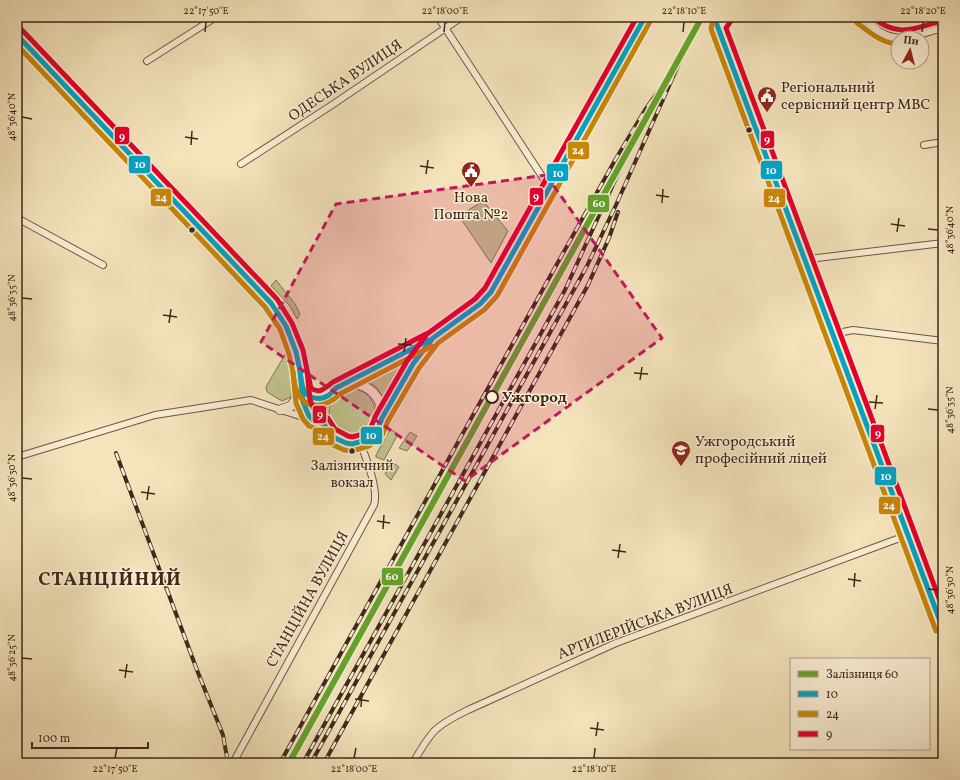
<svg xmlns="http://www.w3.org/2000/svg" width="960" height="780" font-family="Vollkorn,serif">
  <rect width="100%" height="100%" fill="#f4e3bb"/>
  <filter id="stains"><feTurbulence type="fractalNoise" baseFrequency=".005" numOctaves="4"/><feColorMatrix values="0 0 0 0 .2 0 0 0 0 .09 0 0 0 0 .02 0 0 0 .5 -.17"/></filter>
  <radialGradient id="worn" r=".72"><stop offset=".6" stop-color="#630" stop-opacity="0"/><stop offset="1" stop-color="#630" stop-opacity=".3"/></radialGradient>
  <g fill="#c0c38d" stroke="#807654">
    <path d="M483 201 508 231 491 263 459 216Z"/>
    <path d="M276 280 295 304 300 314 297 319 290 306 271 286Z"/>
    <path d="M287 351H288C293 369 293 379 291 397L282 401 267 392 266 387Z"/>
    <path d="M402 359 405 360V362L385 399H384L376 387 367 381 368 379Z"/>
    <circle cx="352" cy="412" r="23"/>
    <path d="M392 430 396 433 397 436 384 460 376 457V455L389 431Z"/>
    <path d="M410 432 417 436 407 451 399 448Z"/>
    <path d="M392 462 399 467 391 480 385 474Z"/>
  </g>
  <g fill="none" stroke-linecap="round" stroke-linejoin="round">
    <defs>
      <g id="street">
        <path d="M438 17 549 187"/>
        <path d="M861 17C868 22 874 28 881 32 900 44 924 33 943 28"/>
        <path d="M147 61 216 17"/>
        <path d="M924 145 943 142"/>
        <path d="M241 164 332 105 462 17"/>
        <path d="M17 218 103 265"/>
        <path d="M805 261 817 258 943 243"/>
        <path d="M833 334 853 330 943 341"/>
        <path d="M17 457 155 415 251 400 312 420"/>
        <path d="M233 763 374 505C379 490 366 458 360 442"/>
        <path d="M413 763C431 731 435 726 468 710L616 643 908 535"/>
      </g>
      <g id="secondary">
        <path d="M714 17 943 629"/>
        <path d="M718 27 726 17"/>
        <path d="M17 35 250 280C263 295 277 309 286 326 293 340 297 355 300 370 303 386 298 408 313 420 316 422 321 423 324 424"/>
        <path d="M345 384 413 348 433 338 480 304 491 292 645 17"/>
        <circle cx="352" cy="414" r="30"/>
        <path d="M303 386C307 401 316 398 328 395"/>
        <path d="M280 410 291 406 301 392"/>
        <path d="M382 418 413 364 432 340"/>
      </g>
    </defs>
    <use href="#street" stroke="#6c5743" stroke-width="8"/>
    <use href="#secondary" stroke="#3f281b" stroke-width="10"/>
    <use href="#street" stroke="#f8edd3" stroke-width="6"/>
    <use href="#secondary" stroke="#f8edd3" stroke-width="9"/>
    <defs>
      <g id="rail">
        <path d="M116 453 197 670 223 735 228 763"/>
        <path d="M280 763 538 298 614 162 645 110 667 79"/>
        <path d="M303 763 565 290 633 141"/>
        <path d="M311 763 587 266 616 205 694 30"/>
        <path d="M324 763 588 285 609 238 618 212"/>
      </g>
    </defs>
    <use href="#rail" stroke="#3f281b" stroke-width="4"/>
    <use href="#rail" stroke="#f8edd3" stroke-width="2.5" stroke-dasharray="8" stroke-linecap="butt"/>
    <defs>
      <g id="bus-1">
        <path d="M714 17 943 629"/>
        <path d="M17 35 271 303 286 326 296 352 300 371 303 402 309 416 313 420 324 424 330 434 335 438 346 443 352 444 366 440 377 431 382 418 413 364 433 338 480 304 491 292 645 17"/>
        <path d="M300 371C301 377 301 384 304 390 308 399 321 401 329 395 332 393 334 390 336 388L429 340"/>
      </g>
      <g id="bus-2">
        <path d="M717 17 712 24 711 29 936 631"/>
        <path d="M857 23C870 32 881 43 898 44"/>
        <path d="M17 45 265 307 280 329 289 354 293 372 296 403 303 419 309 426 319 430 325 439 331 444 344 450 352 451 369 446 382 436 388 421 419 368 438 343 484 310 497 296 651 20"/>
        <path d="M293 372C294 379 294 387 298 393 307 412 328 406 340 394L432 346"/>
      </g>
      <g id="bus-3">
        <path d="M872 17C898 38 913 29 941 21"/>
        <path d="M731 21 726 28 943 609"/>
        <path d="M22 30 277 299 292 323 303 350 307 370 310 400 315 412 328 418 335 429 348 436 352 437 363 434 371 427 376 415 407 361 427 334 475 299 485 288 637 17"/>
        <path d="M307 370 311 388C320 395 326 387 333 382L426 334"/>
      </g>
    </defs>
    <use href="#bus-1" stroke="#f8edd3" stroke-width="8"/>
    <use href="#bus-2" stroke="#f8edd3" stroke-width="8"/>
    <use href="#bus-3" stroke="#f8edd3" stroke-width="8"/>
    <use href="#bus-1" stroke="#03a3c5" stroke-width="5"/>
    <use href="#bus-2" stroke="#c98607" stroke-width="5"/>
    <use href="#bus-3" stroke="#e4002b" stroke-width="5"/>
    <defs>
      <path id="rail-1" d="M289 763 702 17"/>
    </defs>
    <use href="#rail-1" stroke="#f8edd3" stroke-width="9"/>
    <use href="#rail-1" stroke="#64a42a" stroke-width="6"/>
  </g>
  <path fill="#c2185b" fill-opacity="0.2" stroke="#c2185b" stroke-width="3" stroke-dasharray="8 5" stroke-linejoin="round" d="M546 175 662 338 465 481 261 342 336 204Z"/>
  <path fill="none" stroke="#3f281b" stroke-width="1.5" d="M205 32 206 22M444 32 445 22M683 32 684 22M922 32 923 22M22 117 32 119M185 137 198 139M191 145 192 131M420 166 434 168M426 174 428 160M656 195 669 197M662 203 663 189M891 224 905 226M928 229 938 230M897 232 899 218M22 298 32 299M163 315 177 317M169 323 171 309M398 344 412 345M404 352 406 338M634 373 648 374M640 380 642 367M869 402 883 403M875 409 877 395M928 409 938 410M22 478 32 479M141 492 155 494M147 500 149 486M377 521 390 523M383 529 384 515M612 550 626 552M618 558 620 544M848 579 861 581M854 587 855 573M928 589 938 590M22 658 32 659M119 670 133 672M125 678 127 664M355 699 369 701M361 707 362 693M590 728 604 730M596 736 598 722M115 758 117 748M354 758 356 748M594 758 595 748"/>
  <defs>
    <symbol id="civic-pin" viewBox="-11 -11 22 30"><path d="M0 17L-7.5 6A9.5 9.5 0 1 1 7.5 6Z" fill="#8f2418" stroke="#f8edd3"/><path d="M-.6-6.5H3V-4.5H.6V-3L4-1V1h2V6H-6V1h2V-1L-.6-3ZM-1.2 2.5V6h2.4V2.5Z" fill="#fff"/></symbol>
    <symbol id="university-pin" viewBox="-11 -11 22 30"><path d="M0 17L-7.5 6A9.5 9.5 0 1 1 7.5 6Z" fill="#8f2418" stroke="#f8edd3"/><path d="M0-5L7-2L0 1L-7-2ZM-4 1L0 2.5L4 1V4Q0 6-4 4Z" fill="#fff"/></symbol>
  </defs>
  <g fill-rule="evenodd">
    <use href="#civic-pin" x="756" y="85" width="22" height="30"/>
    <use href="#civic-pin" x="460" y="160" width="22" height="30"/>
    <use href="#university-pin" x="670" y="439" width="22" height="30"/>
  </g>
  <g fill="#3f281b" stroke="#f8edd3" stroke-width="1.5">
    <circle cx="749" cy="130" r="3.5"/>
    <circle cx="192" cy="230" r="3.5"/>
    <circle cx="352" cy="451" r="3.5"/>
  </g>
  <circle fill="#f8edd3" stroke="#3f281b" stroke-width="2" cx="492" cy="397" r="6"/>
  <g text-anchor="middle" stroke-width="3" stroke-linejoin="round" paint-order="stroke">
    <g font-size="14" fill="#3f281b" stroke="#f8edd3">
      <text x="352" y="470">Залізничний<tspan x="352" dy="17">вокзал</tspan></text>
    </g>
    <g font-size="15" fill="#3f281b" stroke="#f8edd3">
      <text transform="translate(345 80) rotate(-34)" y="5">ОДЕСЬКА ВУЛИЦЯ</text>
      <text transform="translate(307 599) rotate(-61)" y="5">СТАНЦІЙНА ВУЛИЦЯ</text>
      <text transform="translate(645 621) rotate(-21)" y="5">АРТИЛЕРІЙСЬКА ВУЛИЦЯ</text>
    </g>
    <g font-size="15" fill="#3f281b" stroke="#f8edd3" text-anchor="start">
      <text x="781" y="92">Регіональний<tspan x="781" dy="17">сервісний центр МВС</tspan></text>
      <text x="471" y="202" text-anchor="middle">Нова<tspan x="471" dy="17">Пошта №2</tspan></text>
      <text x="695" y="446">Ужгородський<tspan x="695" dy="17">професійний ліцей</tspan></text>
    </g>
    <g font-size="15" font-weight="bold" fill="#3f281b" stroke="#f8edd3" text-anchor="start">
      <text x="502" y="402">Ужгород</text>
    </g>
    <g font-size="19" font-weight="bold" letter-spacing="1" fill="#3f281b" stroke="#f8edd3">
      <text x="110" y="585">СТАНЦІЙНИЙ</text>
    </g>
  </g>
  <g stroke="#f8edd3" stroke-width="1.5">
    <rect x="114" y="126" width="16" height="19" rx="4" fill="#e4002b"/>
    <rect x="760" y="130" width="15" height="19" rx="4" fill="#e4002b"/>
    <rect x="567" y="141" width="23" height="19" rx="4" fill="#c98607"/>
    <rect x="128" y="155" width="23" height="19" rx="4" fill="#03a3c5"/>
    <rect x="760" y="160" width="23" height="20" rx="4" fill="#03a3c5"/>
    <rect x="546" y="163" width="23" height="19" rx="4" fill="#03a3c5"/>
    <rect x="529" y="187" width="15" height="19" rx="4" fill="#e4002b"/>
    <rect x="150" y="188" width="22" height="19" rx="4" fill="#c98607"/>
    <rect x="763" y="188" width="23" height="20" rx="4" fill="#c98607"/>
    <rect x="587" y="194" width="23" height="19" rx="4" fill="#64a42a"/>
    <rect x="312" y="405" width="15" height="19" rx="4" fill="#e4002b"/>
    <rect x="870" y="424" width="15" height="19" rx="4" fill="#e4002b"/>
    <rect x="360" y="426" width="23" height="19" rx="4" fill="#03a3c5"/>
    <rect x="312" y="427" width="23" height="19" rx="4" fill="#c98607"/>
    <rect x="874" y="466" width="23" height="20" rx="4" fill="#03a3c5"/>
    <rect x="878" y="496" width="23" height="19" rx="4" fill="#c98607"/>
    <rect x="381" y="567" width="23" height="19" rx="4" fill="#64a42a"/>
  </g>
  <g font-size="11" text-anchor="middle" font-weight="bold" fill="#fff">
    <text x="122" y="140">9</text>
    <text x="767" y="143">9</text>
    <text x="578" y="154">24</text>
    <text x="140" y="168">10</text>
    <text x="771" y="174">10</text>
    <text x="558" y="177">10</text>
    <text x="536" y="200">9</text>
    <text x="161" y="201">24</text>
    <text x="774" y="202">24</text>
    <text x="599" y="207">60</text>
    <text x="320" y="418">9</text>
    <text x="878" y="437">9</text>
    <text x="371" y="439">10</text>
    <text x="323" y="440">24</text>
    <text x="886" y="480">10</text>
    <text x="889" y="509">24</text>
    <text x="392" y="580">60</text>
  </g>
  <rect width="960" height="780" fill="none" stroke="#f4e3bb" stroke-width="44"/>
  <rect x="790" y="658" width="140" height="92" fill="#f8edd3" stroke="#ae9e89"/>
  <rect x="798" y="671" width="20" height="6" fill="#64a42a" stroke="#ae9e89"/>
  <text x="826" y="678" font-size="12" fill="#3f281b">Залізниця 60</text>
  <rect x="798" y="691" width="20" height="6" fill="#03a3c5" stroke="#ae9e89"/>
  <text x="826" y="698" font-size="12" fill="#3f281b">10</text>
  <rect x="798" y="711" width="20" height="6" fill="#c98607" stroke="#ae9e89"/>
  <text x="826" y="718" font-size="12" fill="#3f281b">24</text>
  <rect x="798" y="731" width="20" height="6" fill="#e4002b" stroke="#ae9e89"/>
  <text x="826" y="738" font-size="12" fill="#3f281b">9</text>
  <g transform="translate(910 50) rotate(7)"><circle r="19" fill="#f8edd3" stroke="#ae9e89"/>
  <path d="M0-3L7 15L0 10L-7 15Z" fill="#8f2418"/>
  <text y="-6" font-size="11" font-weight="bold" text-anchor="middle" fill="#3f281b">Пн</text>
  </g>
  <path d="M32 742v6h116v-6" fill="none" stroke="#3f281b" stroke-width="2"/>
  <text x="38" y="742" font-size="12" fill="#3f281b" stroke="#f8edd3" stroke-width="3" paint-order="stroke">100 m</text>
  <rect x="22" y="22" width="916" height="736" fill="none" stroke="#3f281b" stroke-width="1.5"/>
  <g font-size="10" text-anchor="middle" fill="#3f281b">
    <text x="206" y="14">22°17'50"E</text>
    <text x="445" y="14">22°18'00"E</text>
    <text x="684" y="14">22°18'10"E</text>
    <text x="923" y="14">22°18'20"E</text>
    <text transform="translate(11 117) rotate(-90)" y="4">48°36'40"N</text>
    <text transform="translate(949 230) rotate(-90)" y="4">48°36'40"N</text>
    <text transform="translate(11 298) rotate(-90)" y="4">48°36'35"N</text>
    <text transform="translate(949 410) rotate(-90)" y="4">48°36'35"N</text>
    <text transform="translate(11 478) rotate(-90)" y="4">48°36'30"N</text>
    <text transform="translate(949 590) rotate(-90)" y="4">48°36'30"N</text>
    <text transform="translate(11 658) rotate(-90)" y="4">48°36'25"N</text>
    <text x="115" y="772">22°17'50"E</text>
    <text x="354" y="772">22°18'00"E</text>
    <text x="594" y="772">22°18'10"E</text>
  </g>
  <rect width="100%" height="100%" filter="url(#stains)"/>
  <rect width="100%" height="100%" fill="url(#worn)"/>
</svg>
